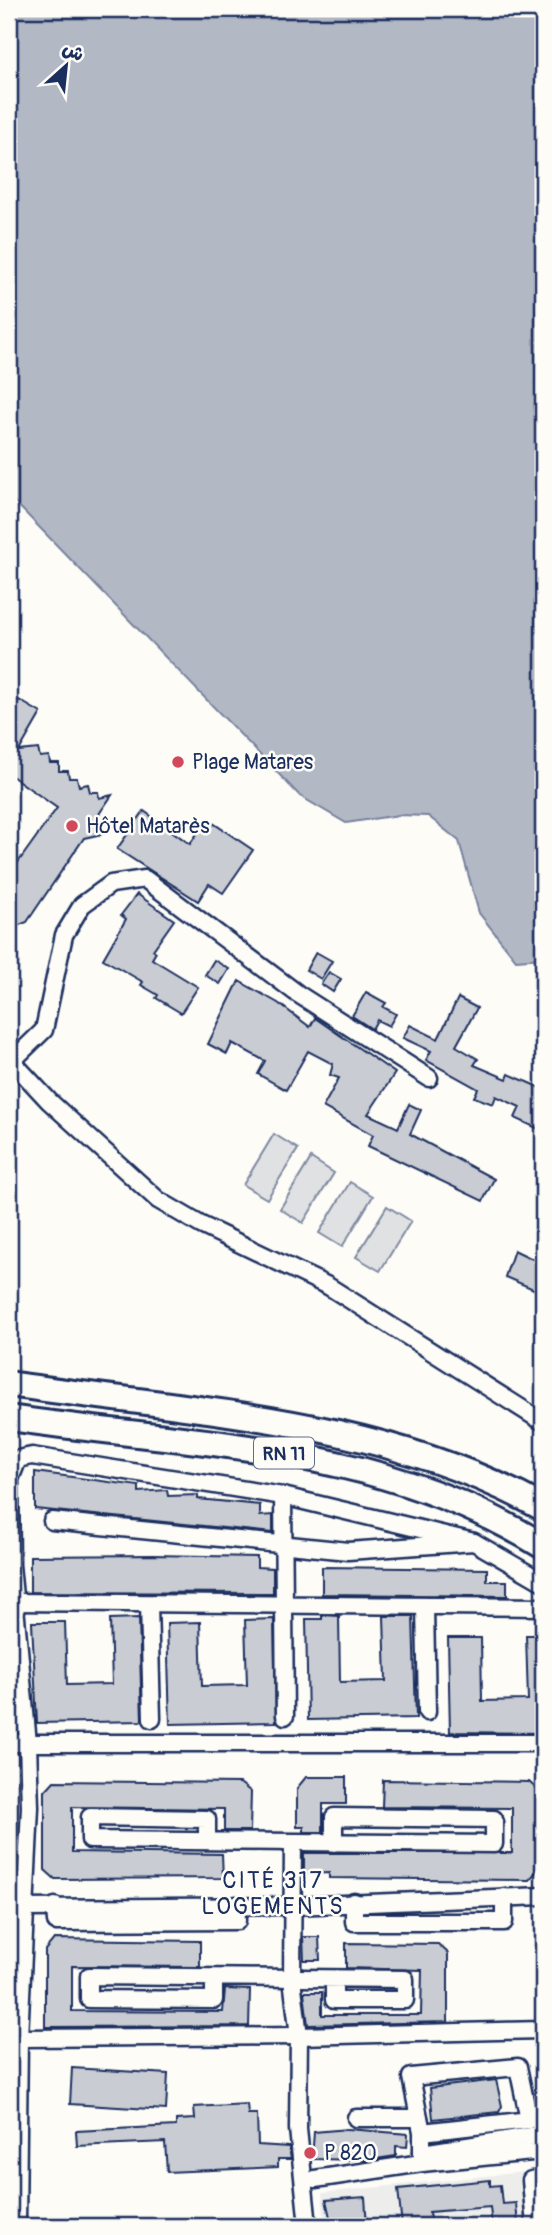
<svg xmlns="http://www.w3.org/2000/svg" width="552" height="2235" font-family="Pangolin,'Playpen Sans Arabic',sans-serif">
  <rect width="100%" height="100%" fill="#fdfcf7"/>
  <filter id="ink" filterUnits="userSpaceOnUse"><feTurbulence type="fractalNoise" baseFrequency=".0143" numOctaves="2"/><feDisplacementMap in="SourceGraphic" scale="14" xChannelSelector="R" yChannelSelector="G"/><feConvolveMatrix kernelMatrix="1 2 1 2 8 2 1 2 1" color-interpolation-filters="sRGB"/></filter>
  <g filter="url(#ink)">
    <path fill="#edeeec" d="M523 2172 528 2226H325L322 2193Z"/>
    <g fill="#e0e1e3" stroke="#7e88a0" stroke-width="2">
      <path d="M274 1134 298 1149 267 1199 243 1185Z"/>
      <path d="M311 1158 334 1173 303 1223 280 1209Z"/>
      <path d="M350 1182 373 1196 342 1247 319 1233Z"/>
      <path d="M387 1206 411 1221 380 1271 356 1257Z"/>
    </g>
    <path fill="#b3b8c5" stroke="#76819c" stroke-width="2" d="M9 9H543V958L516 960 479 913 459 841 428 816 399 815 346 823 300 796 9 496Z"/>
    <g fill="#c9ccd3" stroke="#1b2f5e" stroke-width="2">
      <path d="M19 700 41 713 19 751 38 749 40 757 49 756 50 763H59V771H68L69 778H77L79 786 88 784 90 792H98L99 798 112 795 97 817 102 834 84 838 27 922 9 929V875L57 808 9 774V717Z"/>
      <path d="M144 811 190 844 207 819 253 850 223 893 209 884 198 901 117 849Z"/>
      <path d="M137 894 174 920 153 950 156 952 152 959 198 987 181 1013 156 998 158 995 141 985 143 982 103 959 126 919 121 915Z"/>
      <path d="M316 952 332 961 321 979 306 970Z"/>
      <path d="M214 960 229 969 220 984 205 975Z"/>
      <path d="M329 972 341 979 333 992 321 984Z"/>
      <path d="M239 981 278 1003 310 1027 315 1018 395 1073 368 1114 398 1128 409 1104 421 1110 410 1134 494 1179 483 1201 368 1146 373 1135 323 1107 339 1078 330 1075 333 1064 308 1051 286 1090 258 1074 265 1061 232 1043 227 1054 208 1044Z"/>
      <path d="M366 992 386 1003 383 1007 396 1014 389 1026 377 1020 372 1029 352 1016Z"/>
      <path d="M458 998 477 1008 456 1046 478 1059 474 1065 507 1079 509 1074 543 1089V1131L515 1118 520 1107 496 1096 493 1104 474 1097 478 1089 426 1060 431 1051 403 1038 410 1025 438 1039Z"/>
      <path d="M514 1250 543 1264V1293L505 1277Z"/>
      <path d="M35 1472 139 1486V1492L167 1490 168 1496 198 1495V1499L260 1505V1516L273 1515V1533L35 1509Z"/>
      <path d="M153 1555 257 1557V1567L273 1568V1593L30 1592V1556Z"/>
      <path d="M322 1567 487 1569V1581H507V1596L322 1594Z"/>
      <path d="M322 1615 339 1616 340 1682 386 1681 384 1616H413L416 1718 308 1720 306 1619H322Z"/>
      <path d="M139 1618 142 1721 37 1723 32 1622H65L67 1685 112 1684 110 1619Z"/>
      <path d="M274 1619 276 1722 170 1724 167 1623 200 1622 202 1686 247 1685 245 1620Z"/>
      <path d="M526 1635H543V1733L450 1732 448 1638H481L482 1701 528 1700Z"/>
      <path d="M306 1777H346V1804H323V1832H304V1827H297V1788Z"/>
      <path d="M383 1780 529 1782 539 1791 538 1870 529 1880 329 1878V1873L304 1874V1853H512V1808L382 1807Z"/>
      <path d="M54 1781 240 1783 251 1792 250 1831H224V1809L72 1807V1852L222 1854 223 1878 55 1879 45 1870V1791Z"/>
      <path d="M303 1937H319L320 1960H304Z"/>
      <path d="M54 1939 200 1941V1967L72 1966V2011L223 2012 225 1989 250 1990 249 2026 45 2027V1950Z"/>
      <path d="M346 1943 438 1944 448 1953V2022L308 2025 304 1992H322V2015H421L422 1970 346 1968Z"/>
      <path d="M72 2068 168 2074 166 2110 70 2104Z"/>
      <path d="M496 2080 502 2106 499 2112 433 2119 430 2088Z"/>
      <path d="M247 2104 248 2114H257L258 2145 289 2147 291 2159H278V2167L167 2172 165 2142 77 2146 76 2131 176 2126V2120L195 2119 194 2107Z"/>
      <path d="M348 2129 408 2134 407 2147 396 2146V2156L369 2160 312 2159 314 2132Z"/>
      <path d="M490 2180V2186L500 2185 502 2204 516 2203 518 2226H492L490 2207 429 2212 431 2226H402L398 2189Z"/>
      <path d="M365 2197 367 2226H332L326 2200Z"/>
    </g>
    <g fill="none" stroke-linecap="round" stroke-linejoin="round">
      <defs>
        <g id="minor">
          <path d="M9 1058 49 1101 158 1200 201 1225 328 1286 543 1422"/>
          <path d="M12 1061 44 1030 64 935 82 905 111 884 145 879 298 994 429 1078"/>
          <path d="M283 1496 285 1716"/>
          <path d="M52 1521 348 1551 474 1542 543 1582"/>
          <path d="M15 1602 543 1607"/>
          <path d="M149 1604 152 1719"/>
          <path d="M425 1606 427 1712"/>
          <path d="M9 1743H543"/>
          <path d="M207 1841V1819L90 1817V1840L494 1844V1819L334 1817V1843"/>
          <path d="M293 1843 292 1979 299 2036 298 2129 308 2226"/>
          <path d="M354 1902V1922H504V1897"/>
          <path d="M55 1906 56 1922 237 1921 236 1905"/>
          <path d="M24 1908 293 1906 543 1896"/>
          <path d="M214 1978V2000L89 1999V1976L405 1979V2000H334V1979"/>
          <path d="M19 2038 299 2036 543 2030"/>
          <path d="M356 2118H419"/>
          <path d="M422 2132 529 2120 518 2067 411 2077 422 2132V2163"/>
          <path d="M422 2153 538 2135 543 2151"/>
          <path d="M315 2179 422 2163 543 2151"/>
          <path d="M17 2226 19 2038 30 1807 28 1743 11 1565 10 1479 18 1459 32 1456 283 1496 474 1542"/>
          <path d="M535 2226 531 2180 543 2178"/>
        </g>
        <g id="highway">
          <path d="M9 1384C189 1411 381 1417 543 1508"/>
          <path d="M9 1418C198 1446 374 1442 543 1546"/>
        </g>
      </defs>
      <use href="#minor" stroke="#1b2f5e" stroke-width="21"/>
      <use href="#highway" stroke="#1b2f5e" stroke-width="30"/>
      <use href="#minor" stroke="#fdfcf7" stroke-width="16"/>
      <use href="#highway" stroke="#fdfcf7" stroke-width="24"/>
    </g>
  </g>
  <g fill="#d1495b" stroke="#fdfcf7" stroke-width="2.5">
    <circle cx="178" cy="762" r="7"/>
    <circle cx="72" cy="826" r="7"/>
    <circle cx="310" cy="2153" r="7"/>
  </g>
  <g text-anchor="middle" stroke-width="5" stroke-linejoin="round" paint-order="stroke">
    <rect fill="#fdfcf7" stroke="#5f6c8c" stroke-width="2" x="254" y="1437.5" width="60" height="31" rx="5"/>
    <g font-size="19" font-weight="bold" fill="#1b2f5e">
      <text x="284" y="1460">RN 11</text>
    </g>
    <g font-size="21" fill="#1b2f5e" stroke="#fdfcf7" text-anchor="start">
      <text x="192" y="769">Plage Matares</text>
      <text x="86" y="833">Hôtel Matarès</text>
      <text x="324" y="2160">P 820</text>
    </g>
    <g font-size="23" letter-spacing="2" fill="#1b2f5e" stroke="#fdfcf7">
      <text x="273" y="1888">CITÉ 317<tspan x="273" dy="26">LOGEMENTS</tspan></text>
    </g>
  </g>
  <rect width="552" height="2235" fill="none" stroke="#fdfcf7" stroke-width="35"/>
  <rect x="18" y="18" width="517" height="2200" fill="none" stroke="#1b2f5e" stroke-width="2.5" filter="url(#ink)"/>
  <g transform="translate(66 66) rotate(27)" stroke="#fdfcf7" stroke-width="5" paint-order="stroke">
  <path d="M0-5L12 26L0 18L-12 26Z" fill="#1b2f5e"/>
  <text y="-10" font-size="19" font-weight="bold" text-anchor="middle" fill="#1b2f5e">ش</text>
  </g>
</svg>
